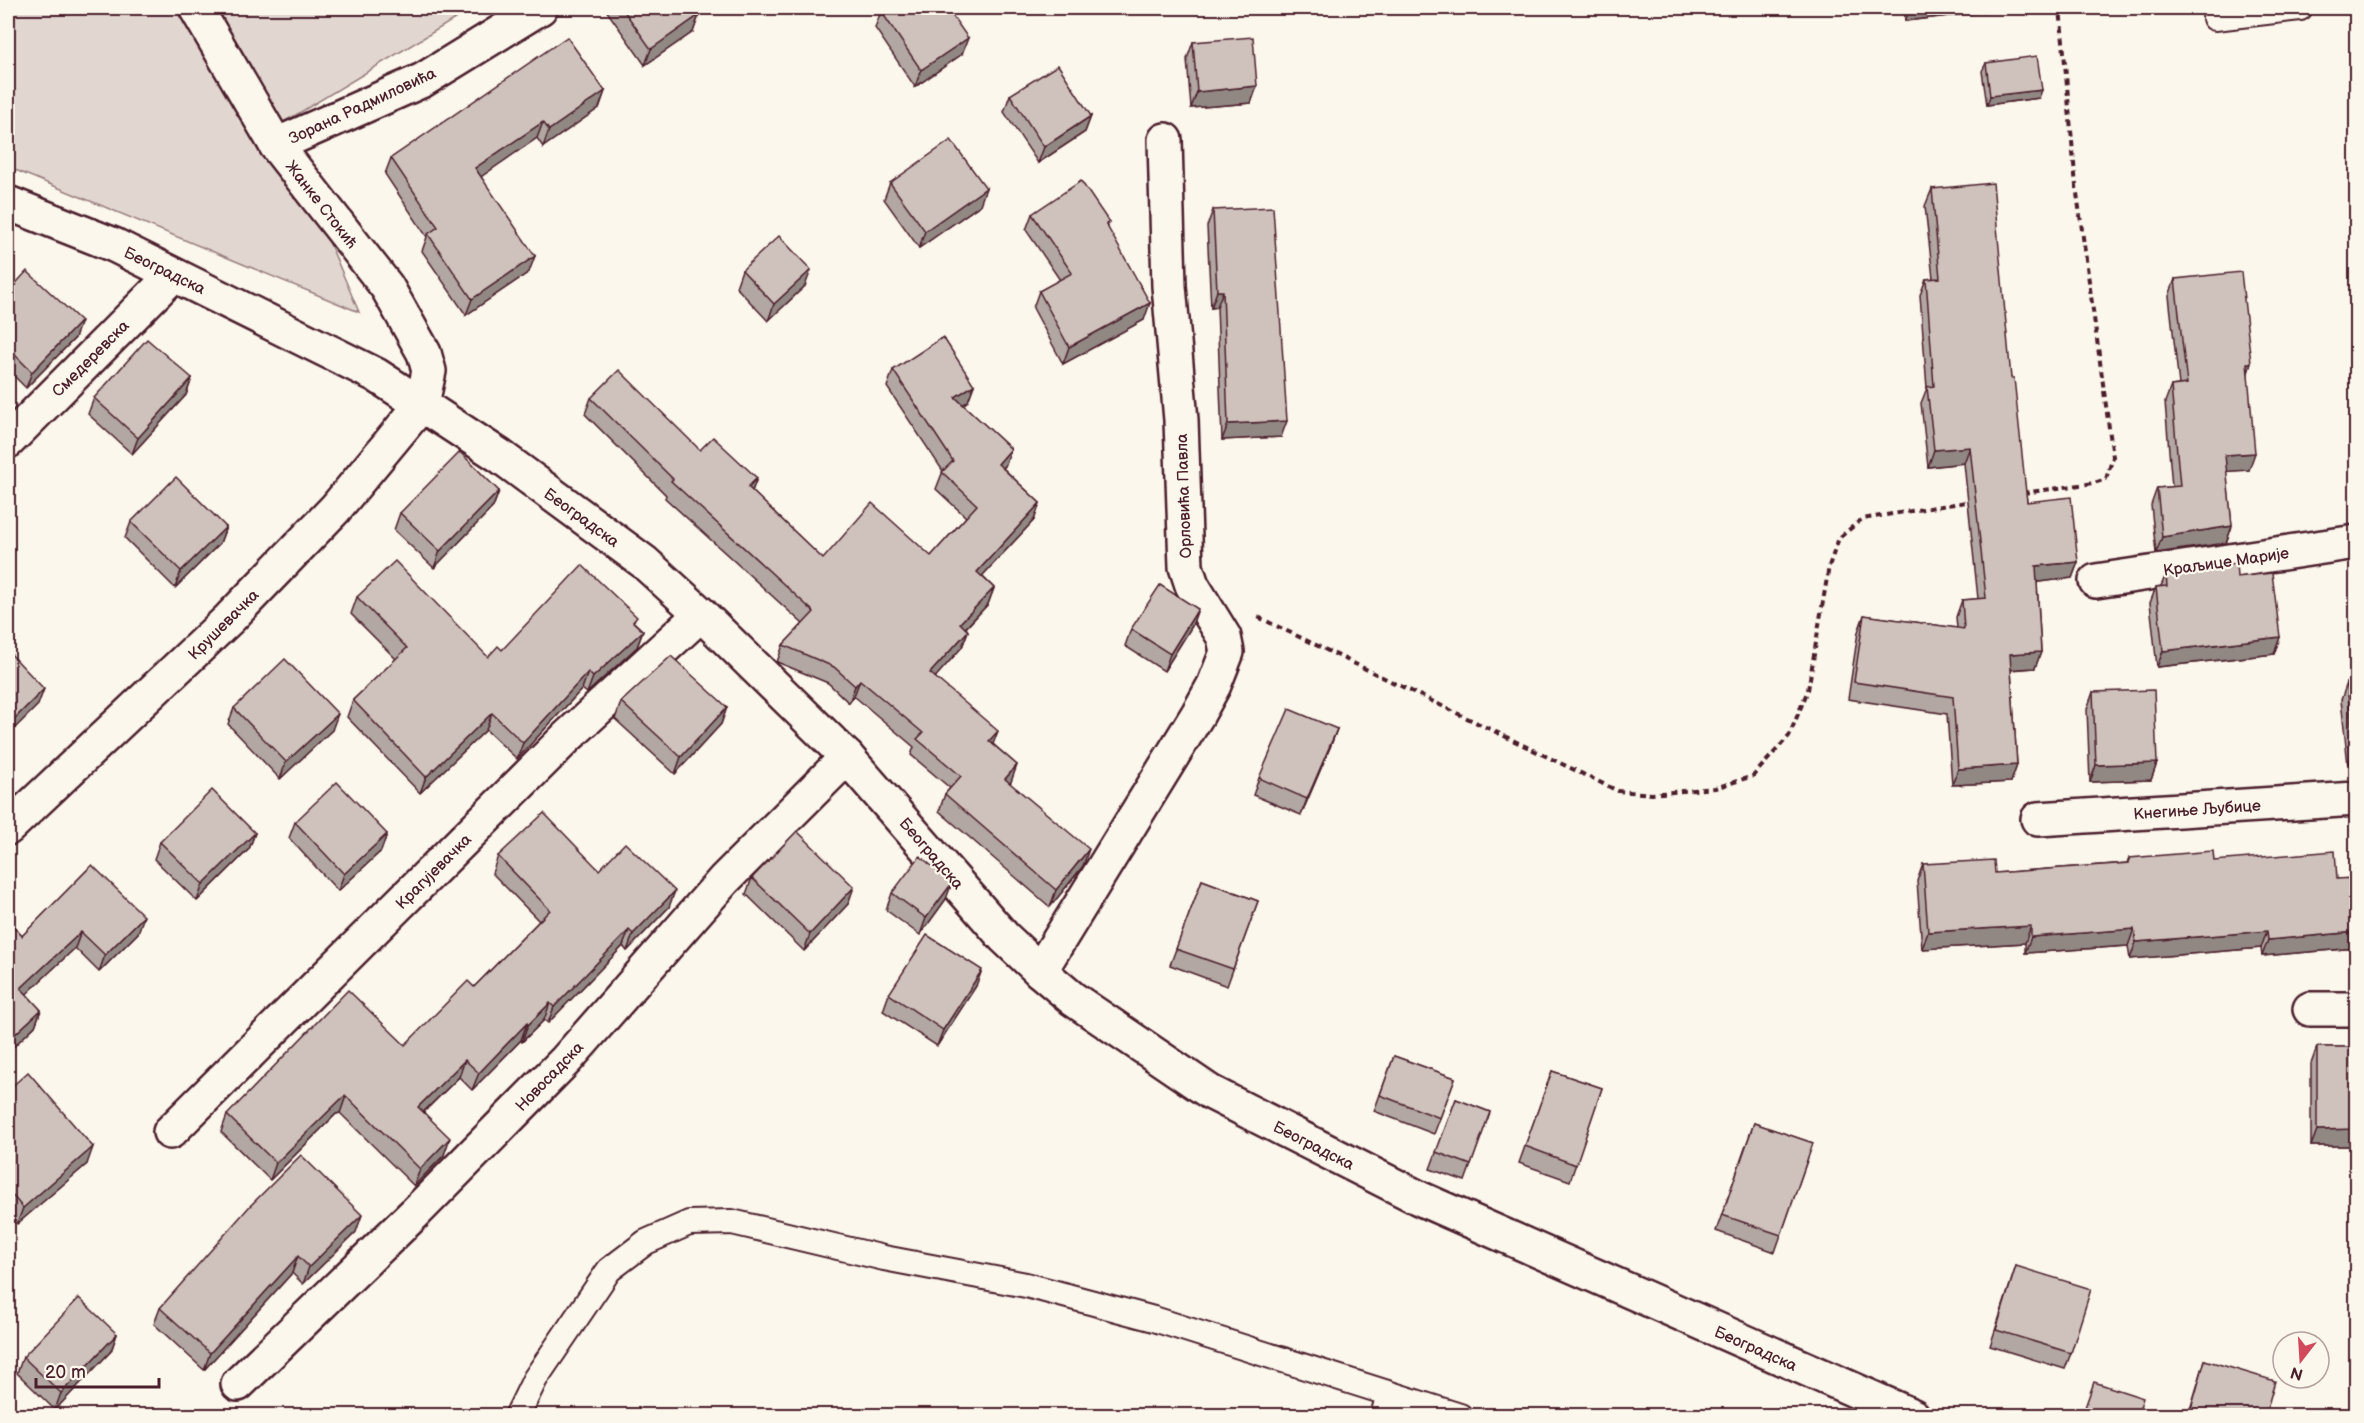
<svg xmlns="http://www.w3.org/2000/svg" width="2364" height="1423" font-family="'Balsamiq Sans',sans-serif">
  <rect width="100%" height="100%" fill="#fbf7ec"/>
  <filter id="ink" filterUnits="userSpaceOnUse"><feTurbulence type="fractalNoise" baseFrequency=".0167" numOctaves="2"/><feDisplacementMap in="SourceGraphic" scale="12" xChannelSelector="R" yChannelSelector="G"/><feConvolveMatrix kernelMatrix="1 2 1 2 8 2 1 2 1" color-interpolation-filters="sRGB"/></filter>
  <g filter="url(#ink)">
    <path fill="#e2d7d0" stroke="#967b7e" stroke-width="1.5" d="M8 8H473L279 125 359 312 8 167Z"/>
    <g fill="none" stroke-linecap="round" stroke-linejoin="round">
      <defs>
        <g id="service">
          <path d="M2215 18 2300 8"/>
          <path d="M517 1416 535 1379 609 1270 646 1242 689 1223 732 1222 884 1258 1026 1285 1154 1319 1460 1416"/>
          <path d="M1383 1416 1389 1394"/>
        </g>
        <g id="minor">
          <path d="M276 145 423 80 540 8"/>
          <path d="M8 203 114 245 376 375 500 456 644 562 701 614 847 757 1004 937 1040 971 1073 999 1210 1092 1419 1198 1913 1416"/>
          <path d="M8 441 173 275"/>
          <path d="M2096 581 2356 542"/>
          <path d="M2038 819 2356 799"/>
          <path d="M8 828 229 619 335 509 422 404 429 371 424 353 387 287 276 145 196 8"/>
          <path d="M1040 971 1198 714 1214 685 1227 652 1224 637 1192 585 1186 567 1181 420 1169 286 1165 140"/>
          <path d="M2310 1009H2356"/>
          <path d="M170 1132 567 737 701 614"/>
          <path d="M238 1384 415 1213 566 1060 724 880 847 757"/>
        </g>
      </defs>
      <use href="#service" stroke="#4a1f2b" stroke-width="28"/>
      <use href="#minor" stroke="#4a1f2b" stroke-width="38"/>
      <g stroke="#4a1f2b" stroke-width="4" stroke-dasharray="6 4.5" stroke-linecap="butt">
        <path d="M2023 493 2094 483 2106 479 2113 457 2076 186 2060 8"/>
        <path d="M1258 617 1618 791 1652 794 1715 788 1753 776 1789 736 1808 690 1829 566 1839 538 1862 519 1972 501"/>
      </g>
      <use href="#service" stroke="#fbf7ec" stroke-width="24"/>
      <use href="#minor" stroke="#fbf7ec" stroke-width="33"/>
    </g>
    <g fill="#b2a7a2" stroke="#4a1f2b" stroke-width="1.5">
      <path d="M607 8H694L699 15 693 32 645 65 606 10Z"/>
      <path d="M1904 8H1993L1992 11 1905 21Z"/>
      <path d="M881 11 962 54 915 87 875 28Z"/>
      <path d="M1193 42 1257 86 1251 103 1191 108 1187 59Z"/>
      <path d="M1986 63 2039 98 1987 105 1982 71Z"/>
      <path d="M605 91 599 108 543 147 537 138 481 176 529 272 466 315 422 251 427 237 385 174 391 158Z"/>
      <path d="M1010 95 1091 116 1085 132 1038 163 1004 112Z"/>
      <path d="M890 183 980 205 919 248 884 199Z"/>
      <path d="M1932 189 2011 378 2027 502 2078 562 2072 578 2037 582 2041 652 2035 668 2011 670 2017 765 2011 782 1952 785 1947 714 1848 699 1858 632 1864 615 1957 628 1956 617 1962 600 1978 599 1964 463 1928 467 1921 403 1927 388 1920 295 1926 279 1933 278 1925 206Z"/>
      <path d="M1213 210 1281 437 1222 440 1217 307 1211 308 1207 226Z"/>
      <path d="M1032 214 1109 222 1107 227 1144 320 1063 364 1033 308 1039 291 1060 280 1026 230Z"/>
      <path d="M742 270 805 286 768 321 736 287Z"/>
      <path d="M2175 279 2251 363 2248 373 2249 470 2226 471 2232 526 2226 543 2156 553 2151 505 2157 488 2172 487 2165 402 2171 386 2179 385 2169 296Z"/>
      <path d="M8 292 75 338 26 388 8 370Z"/>
      <path d="M893 370 974 385 968 401 963 405 1011 449 1005 466 1003 468 1040 503 1034 520 982 576 994 588 988 604 966 628 968 631 962 647 935 677 993 744 1017 765 1009 783 1083 866 1050 907 939 811 945 794 950 788 911 755 914 747 854 696 849 703 828 683 777 662 783 645 803 624 665 498 666 495 585 414 591 398 757 478 752 491 823 559 931 556 966 517 936 489 943 471 887 387Z"/>
      <path d="M192 378 186 395 132 454 88 414 94 398Z"/>
      <path d="M499 491 493 507 434 568 394 530 400 513Z"/>
      <path d="M131 522 226 527 220 543 175 588 125 538Z"/>
      <path d="M2166 574 2237 577 2280 637 2274 654 2157 667 2150 603 2156 587 2161 586Z"/>
      <path d="M357 597 488 657 502 650 635 623 643 631 637 647 587 693 582 689 517 759 486 730 420 793 347 717 353 700 396 659 351 614Z"/>
      <path d="M1192 626 1164 671 1125 646 1131 629Z"/>
      <path d="M2347 683 2356 764 2348 765 2341 700Z"/>
      <path d="M2093 692 2157 763 2151 780 2090 782 2087 709Z"/>
      <path d="M621 702 727 707 721 724 675 774 615 719Z"/>
      <path d="M234 708 332 730 280 779 228 724Z"/>
      <path d="M1337 729 1331 745 1301 815 1253 795 1259 778Z"/>
      <path d="M295 822 387 834 381 851 338 891 289 838Z"/>
      <path d="M255 833 249 849 197 901 154 859 160 842Z"/>
      <path d="M498 856 599 870 669 907 627 951 623 946 548 1023 544 1020 522 1042 521 1040 472 1090 459 1077 424 1112 444 1155 414 1186 340 1113 336 1114 270 1180 221 1132 227 1115 405 1045 474 987 539 921 492 873Z"/>
      <path d="M2129 858 2214 861 2337 879 2356 878V948L2262 956 2261 948 2130 959 2128 946 2025 953V943L1922 949 1917 881 1923 864 1995 873 2127 863Z"/>
      <path d="M92 865 138 933 99 972 75 948 26 994 41 1010 35 1026 8 1052V920L22 936Z"/>
      <path d="M752 878 848 904 804 951 746 894Z"/>
      <path d="M1202 880 1258 901 1227 986 1170 965Z"/>
      <path d="M892 893 946 899 920 935 886 910Z"/>
      <path d="M976 986 937 1046 883 1011 889 994Z"/>
      <path d="M2317 1047H2356V1146H2311V1064Z"/>
      <path d="M1394 1056 1455 1078 1434 1134 1374 1111Z"/>
      <path d="M1552 1071 1602 1088 1570 1181 1519 1163Z"/>
      <path d="M8 1090 87 1164 17 1224 8 1213Z"/>
      <path d="M1456 1099 1490 1112 1465 1181 1430 1169Z"/>
      <path d="M1754 1123 1813 1143 1775 1252 1716 1231Z"/>
      <path d="M356 1232 303 1284 292 1273 204 1370 154 1324 160 1308Z"/>
      <path d="M2016 1266 2071 1353 2065 1369 1990 1346Z"/>
      <path d="M117 1334 111 1351 55 1410 17 1373 23 1357Z"/>
      <path d="M2205 1360 2265 1416H2188Z"/>
    </g>
    <g fill="#918884" stroke="#4a1f2b" stroke-width="1.5">
      <path d="M1910 8H1993L1992 11 1905 21Z"/>
      <path d="M699 15 693 32 645 65 651 49Z"/>
      <path d="M968 38 962 54 915 87 921 70Z"/>
      <path d="M1257 86 1251 103 1191 108 1197 92Z"/>
      <path d="M2042 90 2039 98 1987 105 1990 96Z"/>
      <path d="M605 91 599 108 543 147 549 130Z"/>
      <path d="M1091 116 1085 132 1038 163 1044 147Z"/>
      <path d="M543 122 537 138 469 185 475 168Z"/>
      <path d="M986 188 980 205 919 248 925 231Z"/>
      <path d="M535 256 529 272 466 315 472 299Z"/>
      <path d="M811 270 805 286 768 321 774 304Z"/>
      <path d="M1217 291H1223L1217 307 1211 308Z"/>
      <path d="M1150 303 1144 320 1063 364 1069 347Z"/>
      <path d="M81 321 75 338 26 388 32 372Z"/>
      <path d="M2247 363H2251L2245 379Z"/>
      <path d="M192 378 186 395 132 454 138 438Z"/>
      <path d="M974 385 968 401 949 414 955 397Z"/>
      <path d="M1287 421 1281 437 1222 440 1228 424Z"/>
      <path d="M1970 447 1964 463 1928 467 1934 450Z"/>
      <path d="M1011 449 1005 466 992 480 998 464Z"/>
      <path d="M2255 453 2249 470 2219 472 2225 455Z"/>
      <path d="M757 478 751 494 748 487Z"/>
      <path d="M499 491 493 507 434 568 440 551Z"/>
      <path d="M1040 503 1034 520 971 588 977 572Z"/>
      <path d="M2232 526 2226 543 2156 553 2162 537Z"/>
      <path d="M226 527 220 543 175 588 181 571Z"/>
      <path d="M2078 562 2072 578 2030 583 2036 566Z"/>
      <path d="M994 588 988 604 954 640 960 623Z"/>
      <path d="M1198 609 1192 626 1164 671 1170 654Z"/>
      <path d="M643 631 637 647 587 693 593 677Z"/>
      <path d="M968 631 962 647 924 690 930 673Z"/>
      <path d="M2280 637 2274 654 2157 667 2163 651Z"/>
      <path d="M2041 652 2035 668 2004 670 2010 654Z"/>
      <path d="M588 672 582 689 517 759 523 743Z"/>
      <path d="M860 680 854 696 849 703 855 686Z"/>
      <path d="M44 689 38 705 8 735V725Z"/>
      <path d="M727 707 721 724 675 774 681 757Z"/>
      <path d="M492 713 486 730 420 793 426 777Z"/>
      <path d="M338 714 332 730 280 779 286 762Z"/>
      <path d="M1337 729 1331 745 1301 815 1307 799Z"/>
      <path d="M998 731 992 747 989 741Z"/>
      <path d="M2354 748H2356V764L2348 765Z"/>
      <path d="M2157 763 2151 780 2090 782 2096 765Z"/>
      <path d="M1017 765 1011 782 999 796 1005 779Z"/>
      <path d="M2017 765 2011 782 1952 785 1958 769Z"/>
      <path d="M255 833 249 849 197 901 203 884Z"/>
      <path d="M387 834 381 851 338 891 344 874Z"/>
      <path d="M1089 849 1083 866 1050 907 1056 890Z"/>
      <path d="M952 883 946 899 920 935 926 918Z"/>
      <path d="M854 887 848 904 804 951 810 934Z"/>
      <path d="M675 891 669 907 627 951 633 934Z"/>
      <path d="M144 916 138 933 99 972 105 955Z"/>
      <path d="M2031 926 2025 943 1922 949 1928 932Z"/>
      <path d="M2134 929 2128 946 2025 953 2031 937Z"/>
      <path d="M629 930 623 946 548 1023 554 1007Z"/>
      <path d="M2267 931 2261 948 2130 959 2136 942Z"/>
      <path d="M81 932 75 948 15 1005 21 988Z"/>
      <path d="M2356 932V948L2262 956 2268 940Z"/>
      <path d="M982 970 976 986 937 1046 943 1030Z"/>
      <path d="M550 1003 544 1020 522 1042 528 1025Z"/>
      <path d="M41 1010 35 1026 8 1052 13 1036Z"/>
      <path d="M527 1023 521 1040 472 1090 479 1073Z"/>
      <path d="M465 1060 459 1077 412 1123 418 1107Z"/>
      <path d="M346 1096 340 1113 336 1114 270 1180 276 1163 342 1098Z"/>
      <path d="M2356 1129V1146H2311L2317 1130Z"/>
      <path d="M450 1138 444 1155 414 1186 420 1169Z"/>
      <path d="M93 1147 87 1164 17 1224 23 1208Z"/>
      <path d="M362 1215 356 1232 303 1284 309 1267Z"/>
      <path d="M298 1256 292 1273 204 1370 210 1353Z"/>
      <path d="M117 1334 111 1351 55 1410 61 1393Z"/>
    </g>
    <g fill="#cfc2bc" stroke="#4a1f2b" stroke-width="1.5">
      <path d="M622 8H694L699 15 651 49Z"/>
      <path d="M887 8H947L968 38 921 70 881 11Z"/>
      <path d="M567 37 605 91 549 130 543 122 475 168 535 256 472 299 428 234 438 227 391 158Z"/>
      <path d="M1253 37 1257 86 1197 92 1193 42Z"/>
      <path d="M2037 56 2042 90 1990 96 1986 63Z"/>
      <path d="M1058 65 1091 116 1044 147 1010 95Z"/>
      <path d="M951 140 986 188 925 231 890 183Z"/>
      <path d="M1081 181 1109 222 1106 224 1150 303 1069 347 1039 291 1072 273 1032 214Z"/>
      <path d="M1993 183 2011 378H2014L2027 502 2071 497 2078 562 2036 566 2041 652 2010 654 2017 765 1958 769 1953 697 1854 682 1864 615 1964 629 1962 600 1986 598 1970 447 1934 450 1927 387 1934 386 1926 279 1940 278 1932 189Z"/>
      <path d="M1273 207 1287 421 1228 424 1223 291H1217L1213 210Z"/>
      <path d="M779 236 811 270 774 304 742 270Z"/>
      <path d="M27 271 81 321 32 372 8 348V292Z"/>
      <path d="M2241 272 2251 363H2247L2255 453 2225 455 2232 526 2162 537 2157 488 2180 486 2171 386 2187 384 2175 279Z"/>
      <path d="M943 337 974 385 955 397 1011 449 998 464 1040 503 977 572 994 588 960 623 968 631 930 673 998 731 989 741 1017 765 1005 779 1089 849 1056 890 945 794 961 776 917 739 923 733 860 680 855 686 834 667 783 645 814 612 671 481 673 479 591 398 619 370 700 450 713 437 757 478 748 487 823 559 872 503 931 556 977 505 942 472 953 461 893 370Z"/>
      <path d="M147 339 192 378 138 438 94 398Z"/>
      <path d="M460 452 499 491 440 551 400 513Z"/>
      <path d="M176 477 226 527 181 571 131 522Z"/>
      <path d="M395 561 488 657 498 646 502 650 582 565 637 617 633 622 643 631 593 677 588 672 523 743 492 713 426 777 353 700 407 648 357 597Z"/>
      <path d="M2236 563 2237 577 2272 573 2280 637 2163 651 2156 587 2167 586 2166 574Z"/>
      <path d="M1160 585 1198 609 1170 654 1131 629Z"/>
      <path d="M8 651 44 689 8 725Z"/>
      <path d="M671 656 727 707 681 757 621 702Z"/>
      <path d="M285 659 338 714 286 762 234 708Z"/>
      <path d="M2356 682V748H2354L2347 683Z"/>
      <path d="M2154 690 2157 763 2096 765 2093 692Z"/>
      <path d="M1289 709 1337 729 1307 799 1259 778Z"/>
      <path d="M337 782 387 834 344 874 295 822Z"/>
      <path d="M212 790 255 833 203 884 160 842Z"/>
      <path d="M544 813 599 870 625 843 675 891 633 934 629 930 554 1007 550 1003 528 1025 527 1023 479 1073 465 1060 418 1107 450 1138 420 1169 346 1096 342 1098 276 1163 227 1115 348 990 405 1045 468 981 474 987 550 910 498 856Z"/>
      <path d="M797 831 854 887 810 934 752 878Z"/>
      <path d="M2213 851 2214 861 2335 851 2337 879 2356 878V932L2268 940 2267 931 2136 942 2134 929 2031 937V926L1928 932 1923 864 1994 860 1995 873 2129 863V858Z"/>
      <path d="M920 856 952 883 926 918 892 893Z"/>
      <path d="M92 865 144 916 105 955 81 932 21 988 41 1010 13 1036 8 1029V920L22 936Z"/>
      <path d="M1202 880 1258 901 1233 969 1176 949Z"/>
      <path d="M927 935 982 970 943 1030 889 994Z"/>
      <path d="M2317 1047H2356V1129L2317 1130Z"/>
      <path d="M1394 1056 1455 1078 1440 1118 1380 1095Z"/>
      <path d="M1552 1071 1602 1088 1576 1165 1525 1146Z"/>
      <path d="M28 1072 93 1147 23 1208 8 1190V1090Z"/>
      <path d="M1456 1099 1490 1112 1471 1165 1436 1152Z"/>
      <path d="M1754 1123 1813 1143 1781 1235 1722 1215Z"/>
      <path d="M301 1155 362 1215 309 1267 298 1256 210 1353 160 1308 249 1207Z"/>
      <path d="M2016 1266 2091 1289 2071 1353 1996 1330Z"/>
      <path d="M79 1298 117 1334 61 1393 23 1357Z"/>
      <path d="M2205 1360 2275 1381 2265 1416H2189Z"/>
      <path d="M2094 1382 2143 1398 2137 1416H2082Z"/>
    </g>
  </g>
  <g text-anchor="middle" stroke-width="4.5" stroke-linejoin="round" paint-order="stroke">
    <g font-size="16" fill="#4a1f2b" stroke="#fbf7ec">
      <text transform="translate(362 105) rotate(-25)" y="6">Зорана Радмиловића</text>
      <text transform="translate(322 204) rotate(52)" y="6">Жанке Стокић</text>
      <text transform="translate(165 270) rotate(26)" y="6">Београдска</text>
      <text transform="translate(90 358) rotate(-45)" y="6">Смедеревска</text>
      <text transform="translate(1183 496) rotate(-92)" y="6">Орловића Павла</text>
      <text transform="translate(582 517) rotate(36)" y="6">Београдска</text>
      <text transform="translate(2226 561) rotate(-8)" y="6">Краљице Марије</text>
      <text transform="translate(223 624) rotate(-45)" y="6">Крушевачка</text>
      <text transform="translate(2197 809) rotate(-4)" y="6">Кнегиње Љубице</text>
      <text transform="translate(932 853) rotate(49)" y="6">Београдска</text>
      <text transform="translate(433 871) rotate(-45)" y="6">Крагујевачка</text>
      <text transform="translate(549 1076) rotate(-46)" y="6">Новосадска</text>
      <text transform="translate(1314 1145) rotate(27)" y="6">Београдска</text>
      <text transform="translate(1756 1348) rotate(24)" y="6">Београдска</text>
    </g>
  </g>
  <rect width="2364" height="1423" fill="none" stroke="#fbf7ec" stroke-width="30"/>
  <rect x="15" y="15" width="2334" height="1393" fill="none" stroke="#4a1f2b" stroke-width="2" filter="url(#ink)"/>
  <g transform="translate(2301 1360) rotate(197)"><circle r="28" fill="#fbf7ec" stroke="#b4a19f" stroke-width="1.5"/>
  <path d="M0-4.5L10 22L0 15L-10 22Z" fill="#d1495b"/>
  <text y="-9" font-size="16" font-weight="bold" text-anchor="middle" fill="#4a1f2b">N</text>
  </g>
  <path d="M36 1378v9h123v-9" fill="none" stroke="#4a1f2b" stroke-width="3"/>
  <text x="45" y="1378" font-size="18" fill="#4a1f2b" stroke="#fbf7ec" stroke-width="4.5" paint-order="stroke">20 m</text>
</svg>
